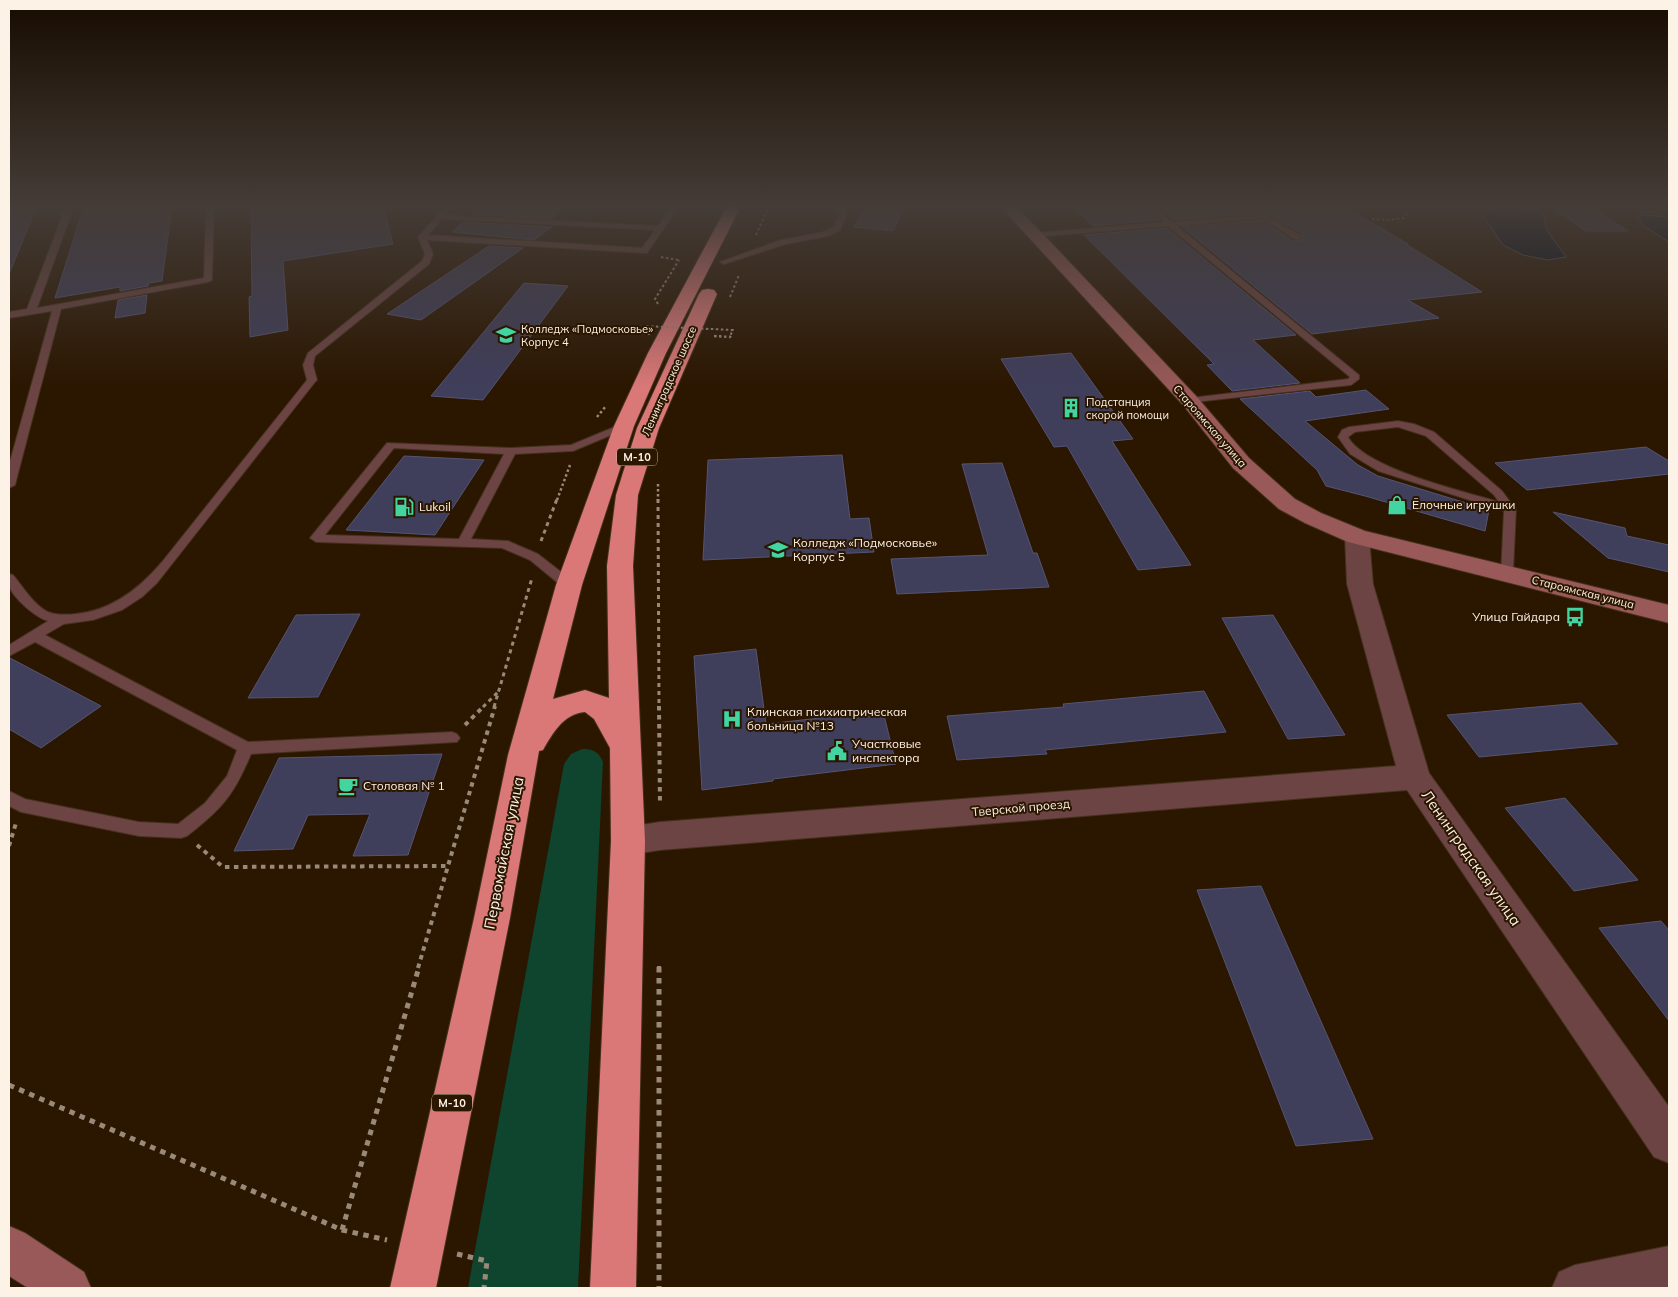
<svg xmlns="http://www.w3.org/2000/svg" width="1678" height="1297" font-family="Mulish,sans-serif">
  <rect width="100%" height="100%" fill="#2b1600"/>
  <path fill="#0f442e" d="M582 749C593 749 598 751 603 762L578 1288H468L564 764 571 754Z"/>
  <g fill="#000b1f" stroke="#4c505b">
    <path d="M1499 206C1517 206 1529 206 1544 216L1546 229 1566 257 1548 260 1523 255 1503 245 1484 217 1492 209Z"/>
    <path d="M1608 206H1664L1665 211 1637 212Z"/>
    <path d="M1645 215 1669 217V242L1644 226 1637 217Z"/>
  </g>
  <g fill="#3f3e5b" stroke="#555473">
    <path d="M9 206H37L9 274Z"/>
    <path d="M84 206H172L162 281 149 283 148 286 120 291V287L55 298Z"/>
    <path d="M251 206H383L393 244 283 261 288 330 250 337 249 297 252 296Z"/>
    <path d="M481 206H563L552 219 472 214Z"/>
    <path d="M866 206H905L893 231 854 227Z"/>
    <path d="M1072 206H1145L1160 220 1093 226Z"/>
    <path d="M1158 206H1205V210L1233 206H1344L1408 244H1406L1482 292 1408 300 1439 318 1312 334 1182 227 1262 220 1293 241 1301 240V233L1263 212 1173 220Z"/>
    <path d="M1550 206H1590L1628 231H1586Z"/>
    <path d="M463 222 552 227 534 240 452 232Z"/>
    <path d="M1167 228 1296 335 1253 340 1300 383 1232 391 1207 365 1214 364 1084 235Z"/>
    <path d="M489 246 523 248 421 320 387 314Z"/>
    <path d="M524 283 568 286 483 400 431 396Z"/>
    <path d="M147 295 145 313 115 318 118 300Z"/>
    <path d="M1071 353 1133 439 1112 441 1191 565 1138 570 1067 446 1054 447 1001 359Z"/>
    <path d="M1366 390 1389 409 1305 421 1358 465 1378 476 1489 510 1485 531 1365 496 1326 486 1317 470 1240 399 1310 391 1316 397Z"/>
    <path d="M1646 447 1669 461V474L1527 490 1495 463Z"/>
    <path d="M842 455 850 519 869 518 874 552 703 560 708 460Z"/>
    <path d="M404 456 484 460 435 535 346 530Z"/>
    <path d="M1002 463 1033 553H1037L1049 587 897 594 891 559 988 555 962 464Z"/>
    <path d="M1553 512 1625 528 1627 536 1669 545V572L1608 558Z"/>
    <path d="M360 614 318 697 248 698 296 615Z"/>
    <path d="M1273 615 1345 735 1288 739 1222 618Z"/>
    <path d="M756 649 766 724 883 711 896 764 773 779V781L702 790 694 656Z"/>
    <path d="M9 658H10L101 706 41 748 9 729Z"/>
    <path d="M1204 691 1226 732 1045 750 1047 754 957 760 947 716 1064 707 1063 704Z"/>
    <path d="M1581 703 1618 744 1479 757 1447 715Z"/>
    <path d="M442 754 408 855 353 856 370 814 308 815 293 849 234 851 279 758Z"/>
    <path d="M1565 798 1638 880 1574 891 1505 808Z"/>
    <path d="M1261 886 1373 1139 1296 1146 1197 890Z"/>
    <path d="M1661 921 1669 930V1021L1599 928Z"/>
  </g>
  <g fill="none" stroke-linecap="round" stroke-linejoin="round">
    <defs>
      <g id="lane">
        <path d="M66 206H74L37 308 204 278 206 206H214L212 280 208 282 61 309 15 485 9 488V465L52 311 9 318V312L27 309Z"/>
        <path d="M446 206H453L446 215 658 226 672 206H679L647 253H644L427 240 433 254 429 264 315 356 313 365 317 380 315 382 157 583 142 597 122 610 93 620 64 624 45 635 248 742 452 732 457 734 460 738 457 742 251 754C234 795 222 809 187 836L181 838 139 836 21 812 9 806V791L25 799 139 822 178 824 205 803 227 776 237 750 35 642 9 656V645L48 621C36 618 13 598 9 586 8 583 9 577 9 574L13 575C23 587 34 605 48 612 56 615 66 615 75 614 111 611 139 589 162 562L307 380 303 365 308 353 422 261 425 254 418 237ZM442 219 655 230 642 248 428 235Z"/>
        <path d="M834 206H843L847 214 840 230 828 236 786 244 724 264 720 262 781 240 823 232 834 227 839 214Z"/>
        <path d="M1147 206H1155L1172 222 1263 214 1300 235V239H1294L1262 218 1177 226 1359 375V379L1351 385 1186 403 1185 401 1190 398 1348 379 1350 377 1168 226 1036 237 1032 235 1036 233 1164 222Z"/>
        <path d="M1398 421 1414 424 1434 432 1502 491 1514 507 1516 509 1513 573 1511 576H1503L1501 573 1504 511 1378 471 1350 454 1338 437 1342 430 1349 427ZM1398 427 1426 436 1494 495 1499 502C1463 491 1366 469 1348 437L1355 432Z"/>
        <path d="M624 423 629 426 628 428 573 451 515 454 471 539 508 541 538 554 574 582 575 585 574 588H564L530 560 502 548 316 542 310 538 387 443 511 448 571 445ZM394 448 504 454 459 539 325 535Z"/>
      </g>
      <g id="street">
        <path d="M1357 529 1366 532 1369 537 1373 584 1429 773 1669 1107V1163L1654 1157 1407 790 660 850 628 855 616 851 611 841 616 831 628 827 660 822 1396 766 1347 584 1345 537 1348 532Z"/>
        <path d="M1669 1246V1288H1552L1559 1272 1575 1265Z"/>
      </g>
      <g id="secondary">
        <path d="M1000 206H1015L1041 232 1197 397 1249 458 1295 499 1321 513 1365 531 1669 605V623L1348 542 1305 523 1279 509 1233 468 1183 405Z"/>
        <path d="M9 1226 25 1233 84 1272 91 1288H28L9 1276Z"/>
      </g>
      <path id="highway" d="M727 206H741L666 353 634 426 582 585 553 699 585 690 609 698 607 566 616 495 637 428 699 294 702 290 708 289 714 290 717 294 659 428 638 495 633 566 645 841 636 1288H590L611 841 610 748 594 719 585 712C563 714 553 733 543 750L539 751 510 918 436 1288H390L474 918 508 755 556 585 614 426 648 353Z"/>
    </defs>
    <use href="#lane" stroke="#44301c" stroke-width="2"/>
    <use href="#street" stroke="#44301c" stroke-width="2"/>
    <use href="#secondary" stroke="#44301c" stroke-width="2"/>
    <use href="#highway" stroke="#44301c" stroke-width="2"/>
    <g stroke="#998979" stroke-width="2" stroke-dasharray="2.5 2.5" stroke-linecap="butt">
      <path d="M1372 219 1389 220 1404 218 1407 213"/>
      <path d="M756 235 769 206"/>
      <path d="M661 257 679 260"/>
      <path d="M730 297 739 275"/>
      <path d="M658 304 655 299 679 260"/>
    </g>
    <g stroke="#998979" stroke-width="2.5" stroke-dasharray="2.5 2.5" stroke-linecap="butt">
      <path d="M597 417 606 406"/>
      <path d="M658 484V500"/>
      <path d="M557 500 570 465"/>
    </g>
    <g stroke="#998979" stroke-width="3" stroke-dasharray="4 4" stroke-linecap="butt">
      <path d="M658 499 659 707"/>
      <path d="M541 541 557 499"/>
      <path d="M483 707 498 692"/>
      <path d="M494 707 532 578"/>
    </g>
    <g stroke="#998979" stroke-width="4" stroke-dasharray="4.5 4.5" stroke-linecap="butt">
      <path d="M659 706 660 805"/>
      <path d="M465 725 484 706"/>
      <path d="M197 845 223 867 448 866"/>
      <path d="M9 846 16 823"/>
      <path d="M659 966V968"/>
      <path d="M418 968 495 706"/>
    </g>
    <g stroke="#998979" stroke-width="5" stroke-dasharray="5.5 5.5" stroke-linecap="butt">
      <path d="M659 967V1288"/>
      <path d="M9 1085 342 1230 387 1240"/>
      <path d="M342 1230 419 967"/>
      <path d="M457 1254 487 1261 484 1288"/>
    </g>
    <use href="#lane" fill="#6b4443" fill-rule="evenodd"/>
    <use href="#street" fill="#6b4443" fill-rule="evenodd"/>
    <use href="#secondary" fill="#985958" fill-rule="evenodd"/>
    <use href="#highway" fill="#da7878" fill-rule="evenodd"/>
    <g stroke="#998979" stroke-width="2" stroke-dasharray="2.5 2.5" stroke-linecap="butt">
      <path d="M650 334 640 333 644 326 733 330 730 336"/>
      <path d="M714 336H721"/>
    </g>
    <path stroke="#998979" stroke-width="2.5" stroke-dasharray="2.5 2.5" stroke-linecap="butt" d="M714 336 730 337 731 335"/>
  </g>
  <linearGradient id="sky" x2="0" y2="1"><stop stop-color="#180c00"/><stop offset="0.53" stop-color="#443c37"/><stop offset="1" stop-color="#443c37" stop-opacity="0"/></linearGradient>
  <rect width="1678" height="388" fill="url(#sky)"/>
  <defs>
    <symbol id="university-bare" viewBox="-9 -9 18 18"><path d="M0-5L7-2L0 1L-7-2ZM-4 1L0 2.5L4 1V4Q0 6-4 4Z" fill="#42d4a1" stroke="#2b1600" stroke-width="2.5" paint-order="stroke"/></symbol>
    <symbol id="building-bare" viewBox="-9 -9 18 18"><path d="M-4-6H4V6H1V3H-1V6H-4ZM-2.5-4.3h1.7v1.8h-1.7ZM.8-4.3h1.7v1.8H.8ZM-2.5-1h1.7V.8h-1.7ZM.8-1h1.7V.8H.8Z" fill="#42d4a1" stroke="#2b1600" stroke-width="2.5" paint-order="stroke"/></symbol>
    <symbol id="shop-bare" viewBox="-9 -9 18 18"><path d="M-5-2.5h2.3a2.7 3.5 0 0 1 5.4 0H5L5.5 6h-11ZM-1.5-2.5h3a1.5 2.3 0 0 0-3 0Z" fill="#42d4a1" stroke="#2b1600" stroke-width="2.5" paint-order="stroke"/></symbol>
    <symbol id="fuel-bare" viewBox="-9 -9 18 18"><path d="M-5.5-6h7V0h2V4h1.3V-2.5L3-4.5l.8-.8L6-3V5H2.5V1h-1V6h-7ZM-4.2-4.7v3.2H.2V-4.7Z" fill="#42d4a1" stroke="#2b1600" stroke-width="2.5" paint-order="stroke"/></symbol>
    <symbol id="bus-bare" viewBox="-9 -9 18 18"><path d="M-5-6H5V4H4V6H2V4H-2V6H-4V4H-5ZM-3.5-4V0h7V-4ZM-3.5 1.2v1.5H-2V1.2ZM2 1.2v1.5H3.5V1.2Z" fill="#42d4a1" stroke="#2b1600" stroke-width="2.5" paint-order="stroke"/></symbol>
    <symbol id="hospital-bare" viewBox="-9 -9 18 18"><path d="M-5-5h3v3.5h4V-5h3V5h-3V1.5h-4V5h-3Z" fill="#42d4a1" stroke="#2b1600" stroke-width="2.5" paint-order="stroke"/></symbol>
    <symbol id="civic-bare" viewBox="-9 -9 18 18"><path d="M-.6-6.5H3V-4.5H.6V-3L4-1V1h2V6H-6V1h2V-1L-.6-3ZM-1.2 2.5V6h2.4V2.5Z" fill="#42d4a1" stroke="#2b1600" stroke-width="2.5" paint-order="stroke"/></symbol>
    <symbol id="cafe-bare" viewBox="-9 -9 18 18"><path d="M-5.5-4.5H6V0H3Q3 3.5 0 3.5H-2.5Q-5.5 3.5-5.5 0ZM3-3.2v2h1.7v-2ZM-6 4.5H4V6H-6Z" fill="#42d4a1" stroke="#2b1600" stroke-width="2.5" paint-order="stroke"/></symbol>
  </defs>
  <g fill-rule="evenodd">
    <use href="#university-bare" x="492" y="321" width="28" height="28"/>
    <use href="#building-bare" x="1057" y="394" width="28" height="28"/>
    <use href="#shop-bare" x="1383" y="491" width="28" height="28"/>
    <use href="#fuel-bare" x="390" y="493" width="28" height="28"/>
    <use href="#university-bare" x="764" y="536" width="28" height="28"/>
    <use href="#bus-bare" x="1561" y="603" width="28" height="28"/>
    <use href="#hospital-bare" x="718" y="705" width="28" height="28"/>
    <use href="#civic-bare" x="823" y="737" width="28" height="28"/>
    <use href="#cafe-bare" x="334" y="772" width="28" height="28"/>
  </g>
  <g text-anchor="middle" stroke-width="4" stroke-linejoin="round" paint-order="stroke">
    <g font-size="11" fill="#fdf2e6" stroke="#2b1600" text-anchor="start">
      <text x="521" y="333">Колледж «Подмосковье»<tspan x="521" dy="13">Корпус 4</tspan></text>
      <text x="1086" y="406">Подстанция<tspan x="1086" dy="13">скорой помощи</tspan></text>
    </g>
    <g font-size="11" fill="#fdf2e6" stroke="#2b1600">
      <text transform="translate(669 381) rotate(-66)" y="4">Ленинградское шоссе</text>
      <text transform="translate(1210 426) rotate(49)" y="4">Староямская улица</text>
      <text transform="translate(1583 592) rotate(14)" y="4">Староямская улица</text>
    </g>
    <g fill="#2b1600" stroke="#beb0a1" stroke-width="1">
      <rect x="617" y="448.5" width="40" height="17" rx="4"/>
      <rect x="432" y="1094.5" width="40" height="17" rx="4"/>
    </g>
    <g font-size="11" font-weight="bold" fill="#fdf2e6">
      <text x="637" y="461">М-10</text>
      <text x="452" y="1107">М-10</text>
    </g>
    <g font-size="12" fill="#fdf2e6" stroke="#2b1600" text-anchor="start">
      <text x="1412" y="509">Ёлочные игрушки</text>
      <text x="419" y="511">Lukoil</text>
      <text x="793" y="547">Колледж «Подмосковье»<tspan x="793" dy="14">Корпус 5</tspan></text>
      <text x="1560" y="621" text-anchor="end">Улица Гайдара</text>
      <text x="747" y="716">Клинская психиатрическая<tspan x="747" dy="14">больница №13</tspan></text>
      <text x="852" y="748">Участковые<tspan x="852" dy="14">инспектора</tspan></text>
      <text x="363" y="790">Столовая № 1</text>
    </g>
    <g font-size="12" fill="#fdf2e6" stroke="#2b1600">
      <text transform="translate(1021 808) rotate(-5)" y="4">Тверской проезд</text>
    </g>
    <g font-size="15" fill="#fdf2e6" stroke="#2b1600">
      <text transform="translate(504 853) rotate(-79)" y="5">Первомайская улица</text>
      <text transform="translate(1471 858) rotate(55)" y="5">Ленинградская улица</text>
    </g>
  </g>
  <rect width="1678" height="1297" fill="none" stroke="#fdf2e6" stroke-width="20"/>
</svg>
